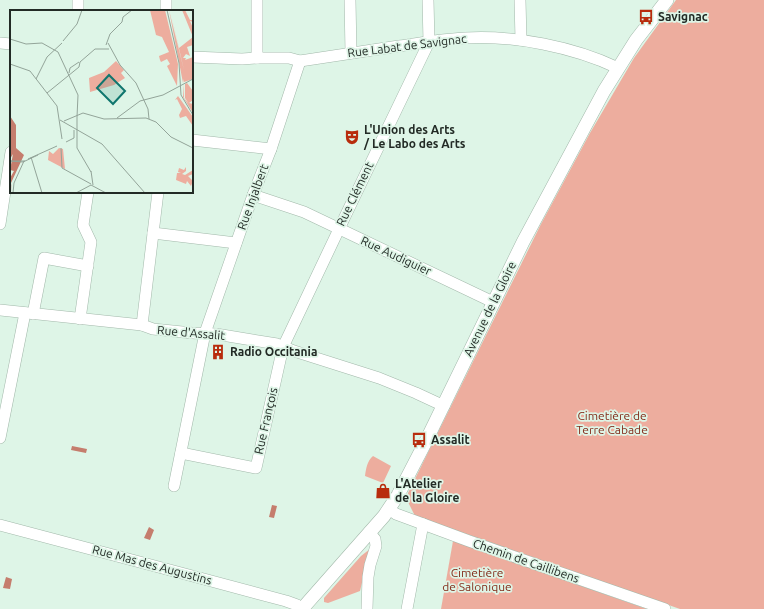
<svg xmlns="http://www.w3.org/2000/svg" width="764" height="609" font-family="Ubuntu,sans-serif">
  <rect width="100%" height="100%" fill="#def5e7"/>
  <g fill="#edad9e">
    <path d="M676 0H764V609H680L415 516 407 500 408 493 541 224 590 133 634 58Z"/>
    <path d="M373 456 391 466 383 483 365 476C366 469 367 461 373 456Z"/>
    <path d="M453 541 647 609H441Z"/>
    <path d="M370 549 360 591 328 603 324 602V598L361 556Z"/>
  </g>
  <g fill="#c57d6d">
    <path d="M72 446 87 449 86 453 71 450Z"/>
    <path d="M272 505 277 506 274 518 269 517Z"/>
    <path d="M149 527 154 530 150 540 144 538Z"/>
    <path d="M6 577 12 579 10 589 3 588Z"/>
  </g>
  <g fill="none" stroke-linecap="round" stroke-linejoin="round">
    <defs>
      <g id="minor">
        <path d="M257 0V58"/>
        <path d="M350 0 351 53"/>
        <path d="M520 0 521 40"/>
        <path d="M78 11V0"/>
        <path d="M166 11V0"/>
        <path d="M0 43 11 44"/>
        <path d="M192 57 242 59 257 58H289L300 61C333 56 366 51 399 46 421 43 443 39 465 38 514 35 574 47 618 68"/>
        <path d="M192 140 271 149"/>
        <path d="M253 195 304 212 493 302"/>
        <path d="M0 224 11 152"/>
        <path d="M153 233 236 243"/>
        <path d="M0 310 142 325 153 329 192 333 216 334 277 344 294 351 379 378 416 393 444 406"/>
        <path d="M33 314 44 258 88 266"/>
        <path d="M80 319 91 242 83 225 88 192"/>
        <path d="M142 325 158 192"/>
        <path d="M0 438 25 313"/>
        <path d="M181 453 256 468 283 347 339 229 429 42 428 0"/>
        <path d="M174 486 205 333 253 195 271 149 300 61"/>
        <path d="M389 509 396 514 469 541 665 609"/>
        <path d="M0 525 200 578 286 601 297 605 302 609"/>
        <path d="M367 609 368 577 370 565 376 546 375 539 369 532"/>
        <path d="M407 609 423 524"/>
      </g>
      <path id="tertiary" d="M302 609 384 516 398 495 425 443 523 242 604 91 636 40 667 0"/>
    </defs>
    <use href="#minor" stroke="#a2b8aa" stroke-width="12"/>
    <use href="#tertiary" stroke="#a2b8aa" stroke-width="14"/>
    <use href="#minor" stroke="#fff" stroke-width="11"/>
    <use href="#tertiary" stroke="#fff" stroke-width="13"/>
  </g>
  <defs>
    <symbol id="bus-bare" viewBox="-9 -9 18 18"><path d="M-5-6H5V4H4V6H2V4H-2V6H-4V4H-5ZM-3.5-4V0h7V-4ZM-3.5 1.2v1.5H-2V1.2ZM2 1.2v1.5H3.5V1.2Z" fill="#b82c0d" stroke="#def5e7" stroke-width="2.5" paint-order="stroke"/></symbol>
    <symbol id="theatre-bare" viewBox="-9 -9 18 18"><path d="M-5-5.5Q0-4 5-5.5V0Q5 5 0 6Q-5 5-5 0ZM-3.3-2.5H-1v1.5H-3.3ZM1-2.5H3.3v1.5H1ZM-2.8 1Q0 5.5 2.8 1Z" fill="#b82c0d" stroke="#def5e7" stroke-width="2.5" paint-order="stroke"/></symbol>
    <symbol id="building-bare" viewBox="-9 -9 18 18"><path d="M-4-6H4V6H1V3H-1V6H-4ZM-2.5-4.3h1.7v1.8h-1.7ZM.8-4.3h1.7v1.8H.8ZM-2.5-1h1.7V.8h-1.7ZM.8-1h1.7V.8H.8Z" fill="#b82c0d" stroke="#def5e7" stroke-width="2.5" paint-order="stroke"/></symbol>
    <symbol id="shop-bare" viewBox="-9 -9 18 18"><path d="M-5-2.5h2.3a2.7 3.5 0 0 1 5.4 0H5L5.5 6h-11ZM-1.5-2.5h3a1.5 2.3 0 0 0-3 0Z" fill="#b82c0d" stroke="#def5e7" stroke-width="2.5" paint-order="stroke"/></symbol>
  </defs>
  <g fill-rule="evenodd">
    <use href="#bus-bare" x="635" y="6" width="22" height="22"/>
    <use href="#theatre-bare" x="341" y="126" width="22" height="22"/>
    <use href="#building-bare" x="207" y="341" width="22" height="22"/>
    <use href="#bus-bare" x="408" y="429" width="22" height="22"/>
    <use href="#shop-bare" x="372" y="480" width="22" height="22"/>
  </g>
  <g text-anchor="middle" stroke-width="3.5" stroke-linejoin="round" paint-order="stroke">
    <g font-size="12" font-weight="bold" fill="#222a25" stroke="#def5e7" text-anchor="start">
      <text x="658" y="21">Savignac</text>
      <text x="364" y="134">L'Union des Arts<tspan x="364" dy="14">/ Le Labo des Arts</tspan></text>
      <text x="230" y="356">Radio Occitania</text>
      <text x="431" y="444">Assalit</text>
      <text x="395" y="488">L'Atelier<tspan x="395" dy="14">de la Gloire</tspan></text>
    </g>
    <g font-size="12" fill="#222a25" stroke="#def5e7">
      <text transform="translate(407 46) rotate(-7)" y="4">Rue Labat de Savignac</text>
      <text transform="translate(355 194) rotate(-64)" y="4">Rue Clément</text>
      <text transform="translate(253 197) rotate(-70)" y="4">Rue Injalbert</text>
      <text transform="translate(396 256) rotate(25)" y="4">Rue Audiguier</text>
      <text transform="translate(490 309) rotate(-64)" y="4">Avenue de la Gloire</text>
      <text transform="translate(191 333) rotate(5)" y="4">Rue d'Assalit</text>
      <text transform="translate(266 421) rotate(-77)" y="4">Rue François</text>
      <text transform="translate(526 561) rotate(19)" y="4">Chemin de Caillibens</text>
      <text transform="translate(152 565) rotate(15)" y="4">Rue Mas des Augustins</text>
    </g>
    <g font-size="12" fill="#822b19" stroke="#def5e7">
      <text x="612" y="420">Cimetière de<tspan x="612" dy="14">Terre Cabade</tspan></text>
      <text x="477" y="577">Cimetière<tspan x="477" dy="14">de Salonique</tspan></text>
    </g>
  </g>
  <g transform="translate(10 10)">
    <rect width="183" height="183" fill="#def5e7"/>
    <path d="M140 0H155L168 54 167 76 157 56 160 54 157 49 151 52 150 50 149 46 159 42 152 27 146 25ZM159 0 174 60 160 0 169 38 183 27 172 0H175L180 10H182L183 12 180 11 183 18V35L177 37 180 46 176 44 173 48H176L175 50 183 47V69L174 72V69L173 73ZM106 51 114 60 111 63 115 68 104 75 80 82 79 68 94 62ZM177 73 183 81V90L179 93 183 94V103L173 87 174 74V88L179 94 175 88V74ZM168 86 183 107V116L176 106 170 108 169 105 172 99 167 89 165 90ZM49 138 53 139 55 159 38 150 39 141 43 144ZM176 157V161L172 164 175 165 183 160V157V164L178 166 183 171 181 176 177 171 176 174 166 170 167 163H171L168 162 169 158 174 160Z" fill="#edad9e"/>
    <path d="M0 106 6 115V138L14 145 1 173 2 183 0 168 4 161 0 160 3 144 0 149Z" fill="#c57d6d"/>
    <path fill="none" stroke="#93a499" stroke-width="1" d="M157 0 169 53 171 85 183 105M112 12 113 7 122 0M0 29 16 34 32 33 48 42 68 85 67 107M53 31 67 14 72 0M98 33 110 55 126 73 138 99 139 109M96 35 100 24 112 12M0 54 20 61 47 96 52 129M59 63 60 58 69 52M26 69 37 47 52 33M37 83 69 57 70 52 85 39H99M67 107V138L81 162M107 108 130 91 153 85 183 69M50 110 92 134 135 183M54 111 73 103 94 109 136 108 146 112 161 127 183 138M56 132 64 128V120M51 138 52 158 81 174M21 147 32 183M18 149 47 136M0 151H15M0 151 13 152 28 145M81 161 83 175M3 183 4 173 14 151M66 183 81 175 96 183"/>
    <path fill="#0f766e" fill-opacity="0.15" stroke="#0f766e" stroke-width="2" d="M99 65 115 81 103 94 87 78Z"/>
    <rect width="183" height="183" fill="none" stroke="#222a25" stroke-width="2"/>
  </g>
</svg>
